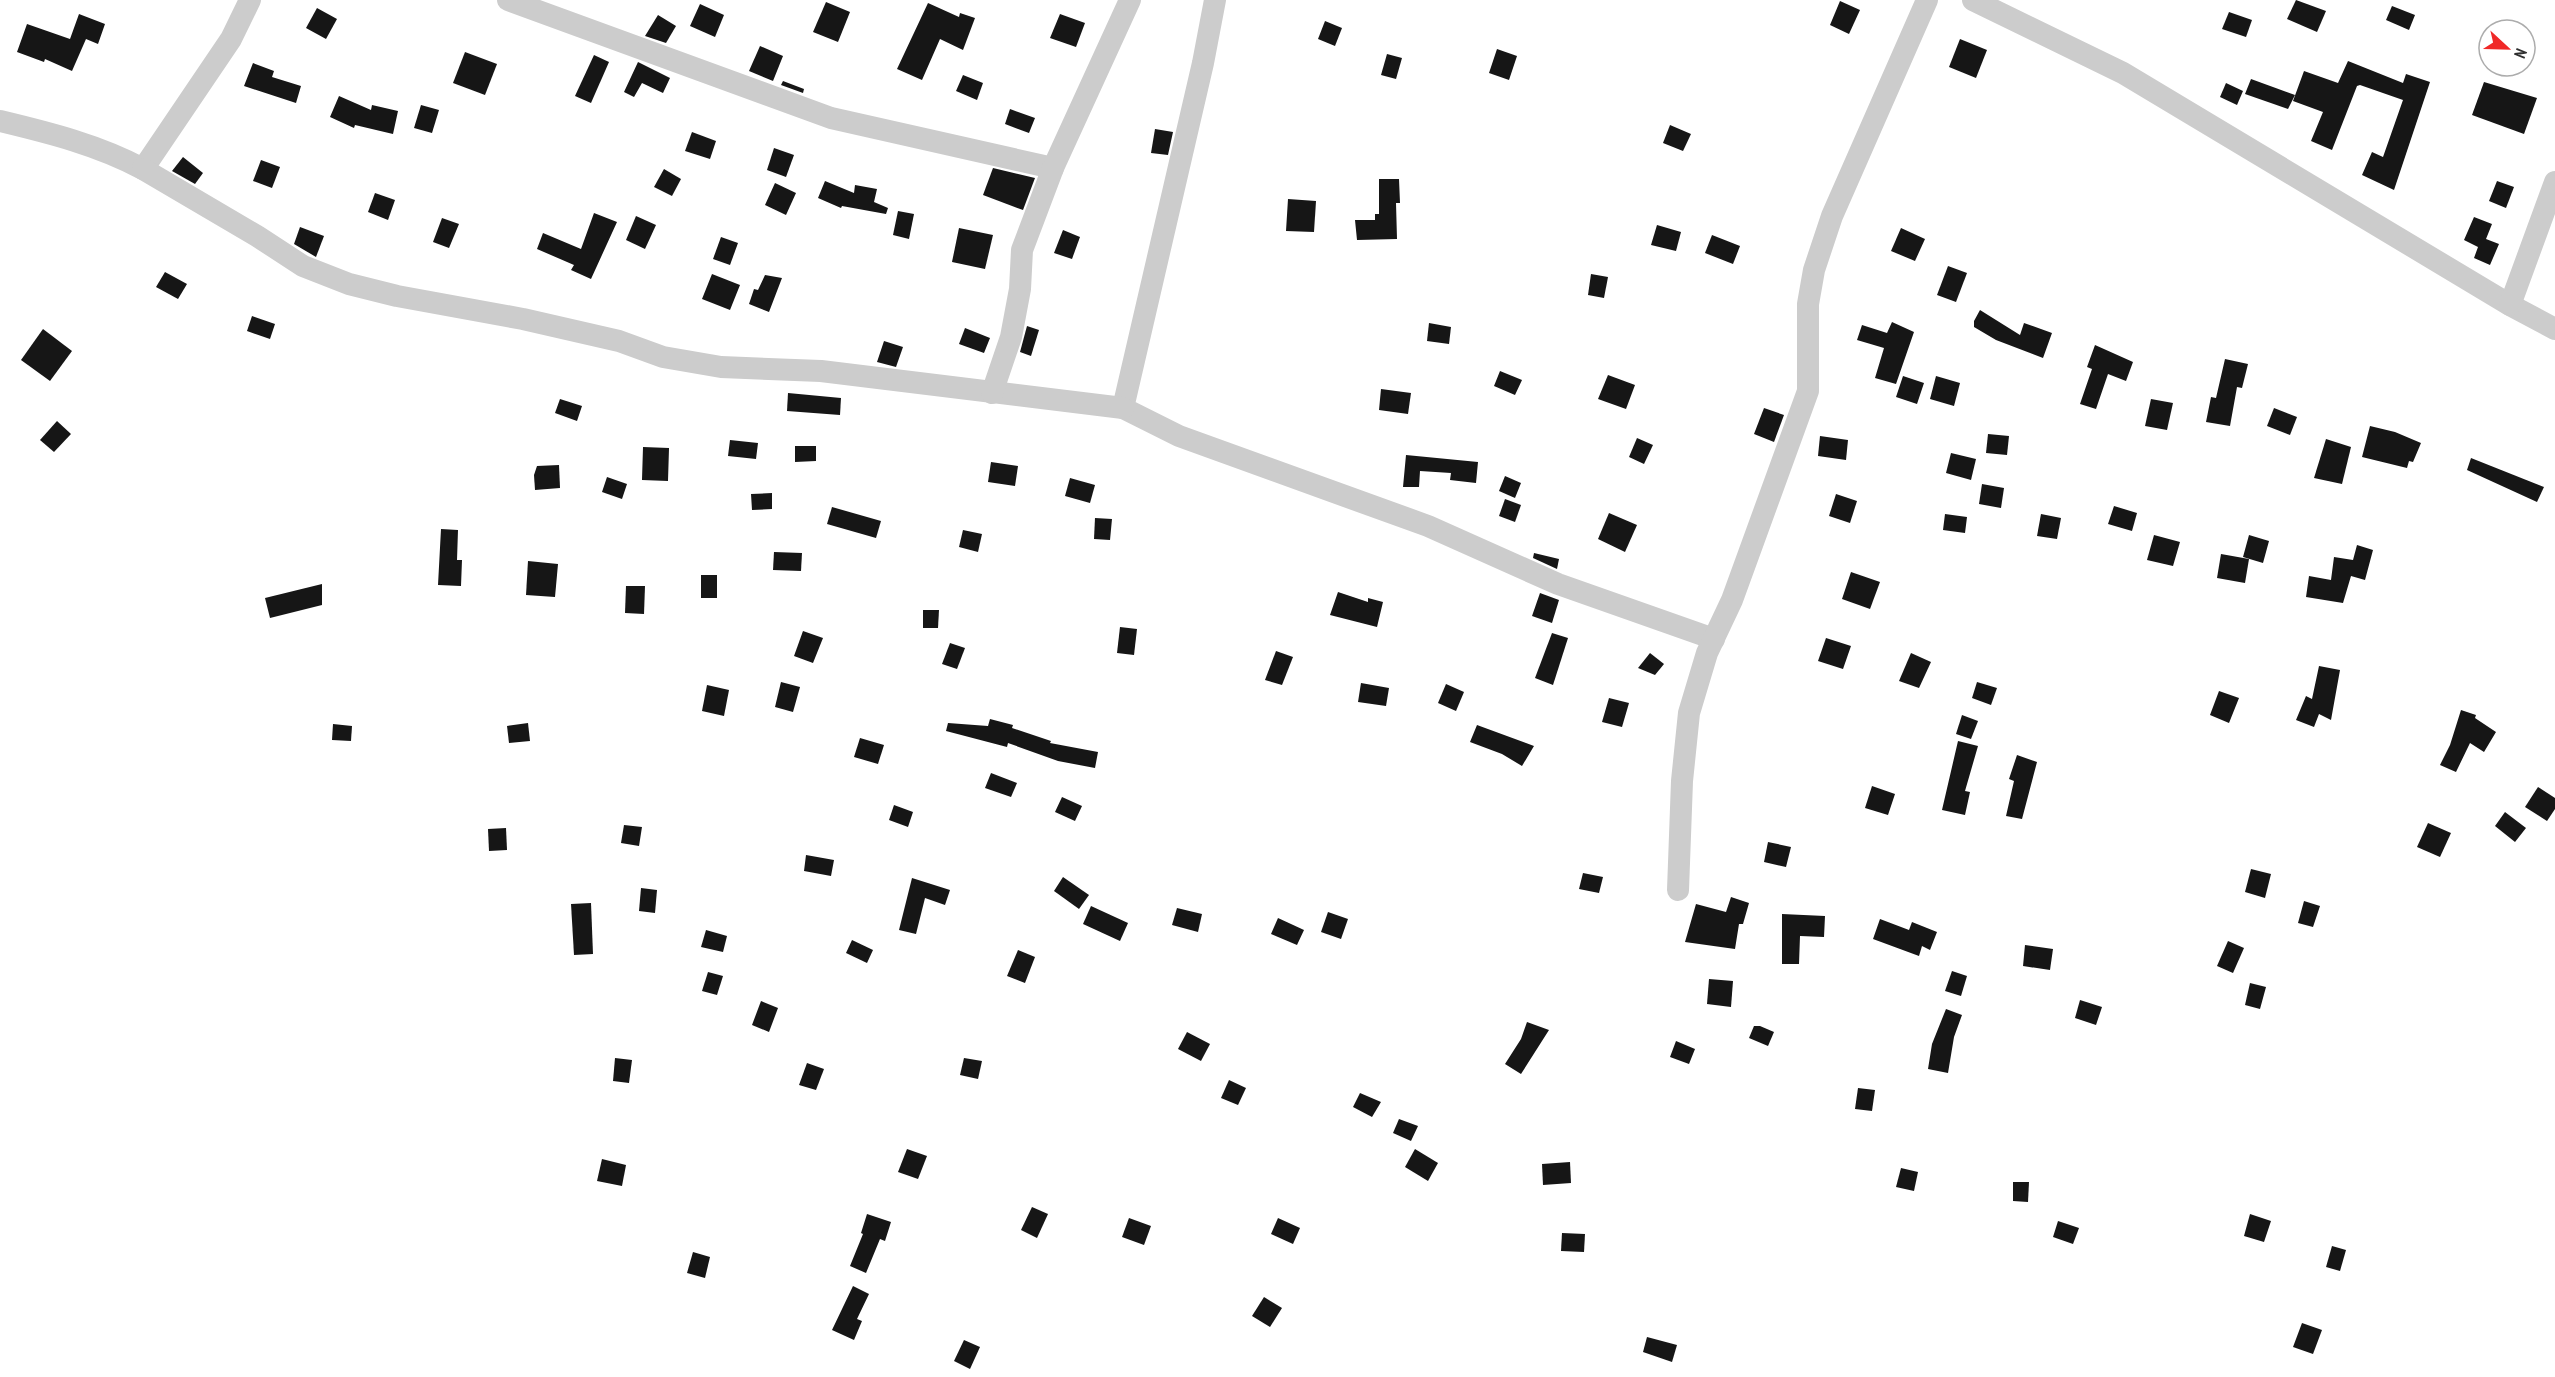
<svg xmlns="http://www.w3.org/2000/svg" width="2555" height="1377" font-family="'PT Sans Narrow',sans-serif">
  <rect width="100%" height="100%" fill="#fff"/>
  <g fill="#161616">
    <path d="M2296 0 2326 11 2317 32 2287 19Z"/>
    <path d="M1840 1 1860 10 1849 34 1830 25Z"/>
    <path d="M826 2 850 12 838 42 813 32Z"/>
    <path d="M928 3 959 17 960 13 975 18 963 50 940 39 922 80 897 69Z"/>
    <path d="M700 4 724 15 715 37 690 26Z"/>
    <path d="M2392 6 2415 15 2409 30 2386 20Z"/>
    <path d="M317 8 337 19 326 39 306 28Z"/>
    <path d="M2229 12 2252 20 2246 37 2222 29Z"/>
    <path d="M79 14 105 24 98 44 86 39 72 71 45 59 44 62 17 52 27 24 70 39Z"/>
    <path d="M1060 14 1085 23 1076 47 1050 38Z"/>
    <path d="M658 15 676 26 666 43 645 36Z"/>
    <path d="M1325 21 1342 28 1335 46 1318 39Z"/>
    <path d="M1960 39 1987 50 1976 78 1949 67Z"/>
    <path d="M760 46 783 56 773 81 749 71Z"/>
    <path d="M1497 49 1517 56 1509 80 1489 73Z"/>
    <path d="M465 52 497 64 485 95 453 83Z"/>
    <path d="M1387 54 1402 58 1396 79 1381 75Z"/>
    <path d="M594 55 609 62 591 103 575 96Z"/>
    <path d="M2348 61 2403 83 2406 74 2430 82 2394 190 2362 175 2372 152 2383 157 2403 100 2360 85 2357 86 2332 150 2311 141 2323 112 2293 101 2304 71 2338 83Z"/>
    <path d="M638 62 670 78 663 93 642 83 634 97 624 92Z"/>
    <path d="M253 63 274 71 272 77 301 86 296 103 244 86Z"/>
    <path d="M963 75 983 83 977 100 956 91Z"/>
    <path d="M2251 79 2295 95 2288 109 2245 94Z"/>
    <path d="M783 81 804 89 803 93 781 85Z"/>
    <path d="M2484 82 2537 98 2524 134 2472 115Z"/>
    <path d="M2226 83 2243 91 2237 105 2220 97Z"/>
    <path d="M339 96 371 110 372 105 398 111 393 134 355 125 354 128 330 117Z"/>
    <path d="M421 105 439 110 432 133 414 128Z"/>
    <path d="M1010 109 1035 118 1029 133 1005 124Z"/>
    <path d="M1670 125 1691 134 1683 151 1663 143Z"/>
    <path d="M1155 129 1173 132 1168 155 1151 153Z"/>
    <path d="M692 132 716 141 710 159 685 151Z"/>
    <path d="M774 148 794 155 786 177 767 170Z"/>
    <path d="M183 157 203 173 195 184 172 171Z"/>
    <path d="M261 160 280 167 272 188 253 181Z"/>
    <path d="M993 168 1035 178 1023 210 983 195Z"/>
    <path d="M664 169 681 179 672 196 654 187Z"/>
    <path d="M1379 179H1399L1400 203H1396L1397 239 1357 240 1355 220H1375V214H1379Z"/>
    <path d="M825 181 854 193 855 185 877 189 874 202 888 208 886 214 842 206 841 208 818 198Z"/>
    <path d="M2497 181 2514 187 2506 208 2489 201Z"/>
    <path d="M775 183 796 193 786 215 765 205Z"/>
    <path d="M375 193 395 200 388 220 368 212Z"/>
    <path d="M1288 199 1316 201 1314 232 1286 231Z"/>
    <path d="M898 211 914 214 909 239 893 235Z"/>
    <path d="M594 213 617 222 591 279 571 270 574 265 537 249 543 233 581 249Z"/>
    <path d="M636 216 656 225 645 249 626 240Z"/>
    <path d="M2474 217 2492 224 2486 239 2499 244 2490 265 2474 258 2478 247 2464 240Z"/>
    <path d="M442 218 459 224 449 248 433 242Z"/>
    <path d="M1657 225 1681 232 1676 251 1651 245Z"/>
    <path d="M300 227 324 236 316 257 294 244Z"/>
    <path d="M959 228 993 235 985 269 952 262Z"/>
    <path d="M1901 228 1925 239 1915 261 1891 251Z"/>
    <path d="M1063 230 1080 237 1072 259 1054 253Z"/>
    <path d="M1712 235 1740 246 1733 264 1705 253Z"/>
    <path d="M721 237 738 243 730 265 713 259Z"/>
    <path d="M1948 266 1967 273 1956 302 1937 295Z"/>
    <path d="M165 272 187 284 178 299 156 287Z"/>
    <path d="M712 274 740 285 730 310 702 299Z"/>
    <path d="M1591 274 1608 277 1604 298 1588 295Z"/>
    <path d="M765 275 782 278 769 312 749 304 754 289 758 290Z"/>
    <path d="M1980 310 2020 335 2024 323 2052 333 2043 358 1996 340 1974 327V321Z"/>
    <path d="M252 316 275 324 270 339 247 331Z"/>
    <path d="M1892 322 1914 332 1896 384 1875 378 1884 348 1857 340 1862 325 1887 333Z"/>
    <path d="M1429 323 1451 327 1449 344 1427 341Z"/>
    <path d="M1027 326 1039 330 1031 356 1020 352Z"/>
    <path d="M965 328 990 338 984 353 959 344Z"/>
    <path d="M43 329 72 351 50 381 21 360Z"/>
    <path d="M884 341 903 347 896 367 877 362Z"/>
    <path d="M2095 345 2133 362 2126 381 2108 374 2096 409 2080 404 2092 369 2087 367Z"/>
    <path d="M2225 359 2248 364 2242 388 2237 387 2230 426 2206 422 2211 397 2216 398Z"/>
    <path d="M1500 371 1522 380 1515 395 1494 386Z"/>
    <path d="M1608 375 1635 385 1626 409 1598 399Z"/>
    <path d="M1903 376 1924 383 1917 404 1896 397Z"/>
    <path d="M1936 376 1960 383 1954 406 1930 399Z"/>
    <path d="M1381 389 1411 393 1408 414 1379 410Z"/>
    <path d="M788 393 841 398 840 415 787 411Z"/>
    <path d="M560 399 582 406 577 421 555 413Z"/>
    <path d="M2151 399 2173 403 2167 430 2145 426Z"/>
    <path d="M1764 408 1784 415 1774 442 1754 434Z"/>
    <path d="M2274 408 2297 417 2290 435 2267 426Z"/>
    <path d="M57 421 71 434 54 452 40 440Z"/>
    <path d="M2370 426 2395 432 2421 443 2413 462 2409 461 2407 468 2362 457Z"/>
    <path d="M1988 434 2009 436 2007 455 1986 453Z"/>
    <path d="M1820 436 1848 440 1846 460 1818 456Z"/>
    <path d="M1637 438 1653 445 1644 464 1629 457Z"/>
    <path d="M2326 439 2351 447 2342 484 2314 478Z"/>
    <path d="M730 440 758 443 756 459 728 456Z"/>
    <path d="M795 446H816V461L795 462Z"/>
    <path d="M643 447 669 448 668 481 642 480Z"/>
    <path d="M1951 453 1976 459 1971 480 1946 473Z"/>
    <path d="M1406 455 1478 462 1476 483 1450 480 1451 473 1420 471 1419 487H1403Z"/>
    <path d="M2471 458 2544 487 2537 502 2467 470Z"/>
    <path d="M991 462 1018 466 1015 486 988 482Z"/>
    <path d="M559 465 560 488 535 490 534 475 537 466Z"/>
    <path d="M1505 476 1521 483 1515 498 1499 491Z"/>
    <path d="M607 477 627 484 622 499 602 492Z"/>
    <path d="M1070 478 1095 485 1090 503 1065 496Z"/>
    <path d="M1982 484 2004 488 2001 508 1979 504Z"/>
    <path d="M772 493V509L752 510 751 494Z"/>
    <path d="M1836 494 1857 501 1850 523 1829 516Z"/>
    <path d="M1505 499 1521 505 1515 522 1499 516Z"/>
    <path d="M2114 506 2137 513 2132 531 2108 524Z"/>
    <path d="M832 507 881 521 876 538 827 524Z"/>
    <path d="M1609 513 1637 525 1625 552 1598 539Z"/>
    <path d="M1945 514 1967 517 1965 533 1943 530Z"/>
    <path d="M2041 514 2061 518 2057 539 2037 536Z"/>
    <path d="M1095 518 1112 519 1110 540 1094 539Z"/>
    <path d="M441 529 458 530 457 560H462L461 586 438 585Z"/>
    <path d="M963 530 982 534 978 552 959 547Z"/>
    <path d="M2154 535 2180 542 2173 566 2147 560Z"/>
    <path d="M2249 535 2269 541 2263 563 2243 557Z"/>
    <path d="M2357 545 2373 550 2365 580 2351 576 2343 603 2306 597 2309 576 2331 580 2334 557 2353 560Z"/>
    <path d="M774 552 802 553 801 571 773 570Z"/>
    <path d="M1534 553 1559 559 1557 569 1533 558Z"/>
    <path d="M2221 554 2249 559 2245 583 2217 578Z"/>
    <path d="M528 561 558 564 555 597 526 595Z"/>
    <path d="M1851 572 1880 582 1870 609 1842 599Z"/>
    <rect x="701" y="575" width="16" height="23"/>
    <path d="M322 584V605L270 618 265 598Z"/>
    <path d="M626 586H645L644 614 625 613Z"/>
    <path d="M1338 592 1368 602V598L1383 602 1377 627 1330 615Z"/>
    <path d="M1540 593 1559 600 1552 623 1532 616Z"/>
    <path d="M923 610H939L938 628H923Z"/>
    <path d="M1120 627 1137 629 1134 655 1117 653Z"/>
    <path d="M803 631 823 638 813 663 794 656Z"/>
    <path d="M1552 633 1568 638 1553 685 1535 678Z"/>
    <path d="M1826 638 1851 646 1843 669 1818 661Z"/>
    <path d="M950 643 965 648 957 669 942 664Z"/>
    <path d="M1276 651 1293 657 1282 685 1265 680Z"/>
    <path d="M1650 653 1664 664 1655 675 1638 668Z"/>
    <path d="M1911 653 1931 662 1919 688 1899 681Z"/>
    <path d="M2319 666 2340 670 2331 720 2319 714 2314 727 2296 720 2306 696 2312 699Z"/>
    <path d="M781 682 800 687 793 712 775 707Z"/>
    <path d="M1977 682 1997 688 1991 705 1972 698Z"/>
    <path d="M1361 683 1389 688 1386 706 1358 702Z"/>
    <path d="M1446 684 1464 692 1456 711 1438 703Z"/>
    <path d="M707 685 729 690 724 716 702 711Z"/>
    <path d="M2219 691 2239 698 2229 723 2210 715Z"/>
    <path d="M1609 698 1629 703 1622 727 1602 722Z"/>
    <path d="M2461 710 2476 715 2475 718 2496 732 2484 752 2470 743 2456 772 2440 765 2450 745Z"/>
    <path d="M1962 715 1978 721 1971 739 1956 734Z"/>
    <path d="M990 719 1013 725 1012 728 1051 741 1050 743 1098 752 1095 768 1058 761 1008 743 1007 747 946 731 948 723 988 726Z"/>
    <path d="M528 723 530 741 509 743 507 726Z"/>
    <path d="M333 724 352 726 351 741 332 740Z"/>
    <path d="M1477 725 1534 746 1522 766 1502 754 1470 742Z"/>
    <path d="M860 738 884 745 878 764 854 757Z"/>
    <path d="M1958 741 1978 746 1965 791 1970 792 1965 815 1942 810Z"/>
    <path d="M2017 755 2037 762 2022 819 2006 816 2014 781 2009 779Z"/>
    <path d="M991 773 1017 783 1011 797 985 788Z"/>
    <path d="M1872 786 1895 794 1888 815 1865 808Z"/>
    <path d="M2538 787 2555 798V809L2547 821 2525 807Z"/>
    <path d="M1062 797 1082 806 1075 821 1055 812Z"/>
    <path d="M894 805 913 812 908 827 889 820Z"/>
    <path d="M2505 812 2526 828 2515 842 2495 826Z"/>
    <path d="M2428 823 2451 833 2440 857 2417 847Z"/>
    <path d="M624 825 642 827 639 846 621 843Z"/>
    <path d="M506 828 507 850 489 851 488 829Z"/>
    <path d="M1768 842 1791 847 1786 867 1764 862Z"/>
    <path d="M806 855 834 860 831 876 804 871Z"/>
    <path d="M2251 869 2271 874 2265 898 2245 892Z"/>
    <path d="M1583 873 1603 877 1599 893 1579 889Z"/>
    <path d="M1063 877 1089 895 1079 909 1054 891Z"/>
    <path d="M912 878 950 890 945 905 925 898 916 934 899 930Z"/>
    <path d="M641 888 657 890 655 913 639 911Z"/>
    <path d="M1731 897 1749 903 1743 924H1739L1735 949 1685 942 1696 904 1726 912Z"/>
    <path d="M2304 901 2320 906 2313 927 2298 923Z"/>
    <path d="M591 903 593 954 574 955 571 904Z"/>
    <path d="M1091 906 1128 923 1120 941 1083 924Z"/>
    <path d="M1177 908 1202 914 1198 932 1172 925Z"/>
    <path d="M1328 912 1348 919 1341 939 1321 932Z"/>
    <path d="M1782 914 1825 916 1824 937 1800 936 1799 964H1782Z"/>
    <path d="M1278 918 1304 930 1297 945 1271 934Z"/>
    <path d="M1880 919 1909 930 1912 922 1937 932 1930 950 1922 946 1919 956 1873 939Z"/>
    <path d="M706 930 727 936 723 952 701 947Z"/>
    <path d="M852 940 873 950 867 963 846 953Z"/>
    <path d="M2228 941 2244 948 2233 973 2217 966Z"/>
    <path d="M2025 945 2053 949 2050 970 2023 966Z"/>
    <path d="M1018 950 1035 957 1025 983 1007 976Z"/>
    <path d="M1952 971 1967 976 1961 996 1945 991Z"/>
    <path d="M708 972 723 976 717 995 702 991Z"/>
    <path d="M1709 979 1733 981 1731 1007 1707 1004Z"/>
    <path d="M2250 983 2266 987 2260 1009 2245 1005Z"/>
    <path d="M2080 1000 2102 1007 2096 1025 2075 1018Z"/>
    <path d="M761 1001 778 1008 769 1032 752 1025Z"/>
    <path d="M1946 1009 1962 1015 1954 1037 1948 1073 1928 1069 1932 1044Z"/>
    <path d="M1527 1022 1549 1030 1521 1074 1505 1064 1521 1039Z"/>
    <path d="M1754 1026H1760L1774 1032 1768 1046 1749 1038Z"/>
    <path d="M1187 1032 1210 1044 1201 1061 1178 1049Z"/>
    <path d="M1676 1041 1695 1049 1689 1064 1670 1057Z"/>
    <path d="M615 1058 632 1060 629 1083 613 1081Z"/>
    <path d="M964 1058 982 1061 978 1079 960 1075Z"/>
    <path d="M807 1063 824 1069 816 1090 799 1085Z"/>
    <path d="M1229 1080 1246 1088 1238 1105 1221 1098Z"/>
    <path d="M1858 1088 1875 1090 1872 1111 1855 1109Z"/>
    <path d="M1360 1093 1381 1102 1372 1117 1353 1107Z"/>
    <path d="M1399 1119 1418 1126 1411 1141 1393 1133Z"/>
    <path d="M907 1149 927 1156 918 1179 898 1172Z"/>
    <path d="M1415 1149 1438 1163 1428 1181 1405 1167Z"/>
    <path d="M602 1159 626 1165 622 1186 597 1181Z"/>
    <path d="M1570 1162 1571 1183 1543 1185 1542 1164Z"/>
    <path d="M1901 1168 1918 1172 1914 1191 1896 1187Z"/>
    <path d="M2013 1182H2029L2028 1202 2013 1201Z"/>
    <path d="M1032 1207 1048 1214 1037 1238 1021 1230Z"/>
    <path d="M867 1214 891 1222 885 1241 880 1239 866 1273 850 1266 863 1234 861 1233Z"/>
    <path d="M2250 1214 2271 1221 2264 1242 2244 1236Z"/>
    <path d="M1129 1218 1151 1226 1144 1245 1122 1237Z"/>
    <path d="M1278 1218 1300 1228 1293 1244 1271 1234Z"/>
    <path d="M2058 1221 2079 1228 2073 1244 2053 1237Z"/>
    <path d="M1562 1233 1585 1234 1584 1252 1561 1251Z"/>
    <path d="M2332 1246 2346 1250 2340 1271 2326 1267Z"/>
    <path d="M693 1252 710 1257 705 1278 687 1273Z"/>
    <path d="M853 1286 869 1294 857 1319 862 1321 854 1340 832 1330Z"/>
    <path d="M1264 1297 1282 1308 1270 1327 1252 1316Z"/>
    <path d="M2302 1323 2322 1330 2313 1354 2293 1347Z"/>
    <path d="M1647 1337 1677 1345 1672 1362 1643 1352Z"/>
    <path d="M964 1340 980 1347 970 1369 954 1361Z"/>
  </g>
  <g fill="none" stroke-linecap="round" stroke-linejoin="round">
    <g stroke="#ccc" stroke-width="22">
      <path d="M508 0 831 118 1053 168"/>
      <path d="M1215 0 1203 63 1123 408 1179 436 1428 526 1558 584 1714 639"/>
      <path d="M1973 0 2123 73 2510 305 2555 329"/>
      <path d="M0 121C50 133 98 145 143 169L231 39 250 0"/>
      <path d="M143 169 257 236 303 266 349 284 397 296 523 319 619 341 663 357 721 367 821 371 1123 408"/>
      <path d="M2510 305 2555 182"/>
      <path d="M992 393 1011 337 1020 289 1022 250 1053 168 1130 0"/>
      <path d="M1678 890 1682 781 1689 713 1707 653 1732 600 1808 391V304L1814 270 1832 216 1927 0"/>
    </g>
  </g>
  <g transform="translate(2507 48) rotate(112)"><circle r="28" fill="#ffffff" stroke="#acacac" stroke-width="1.5"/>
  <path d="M0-4.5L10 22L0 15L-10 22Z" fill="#f02827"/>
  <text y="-9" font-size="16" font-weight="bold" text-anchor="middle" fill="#2f2f2f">N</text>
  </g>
</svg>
